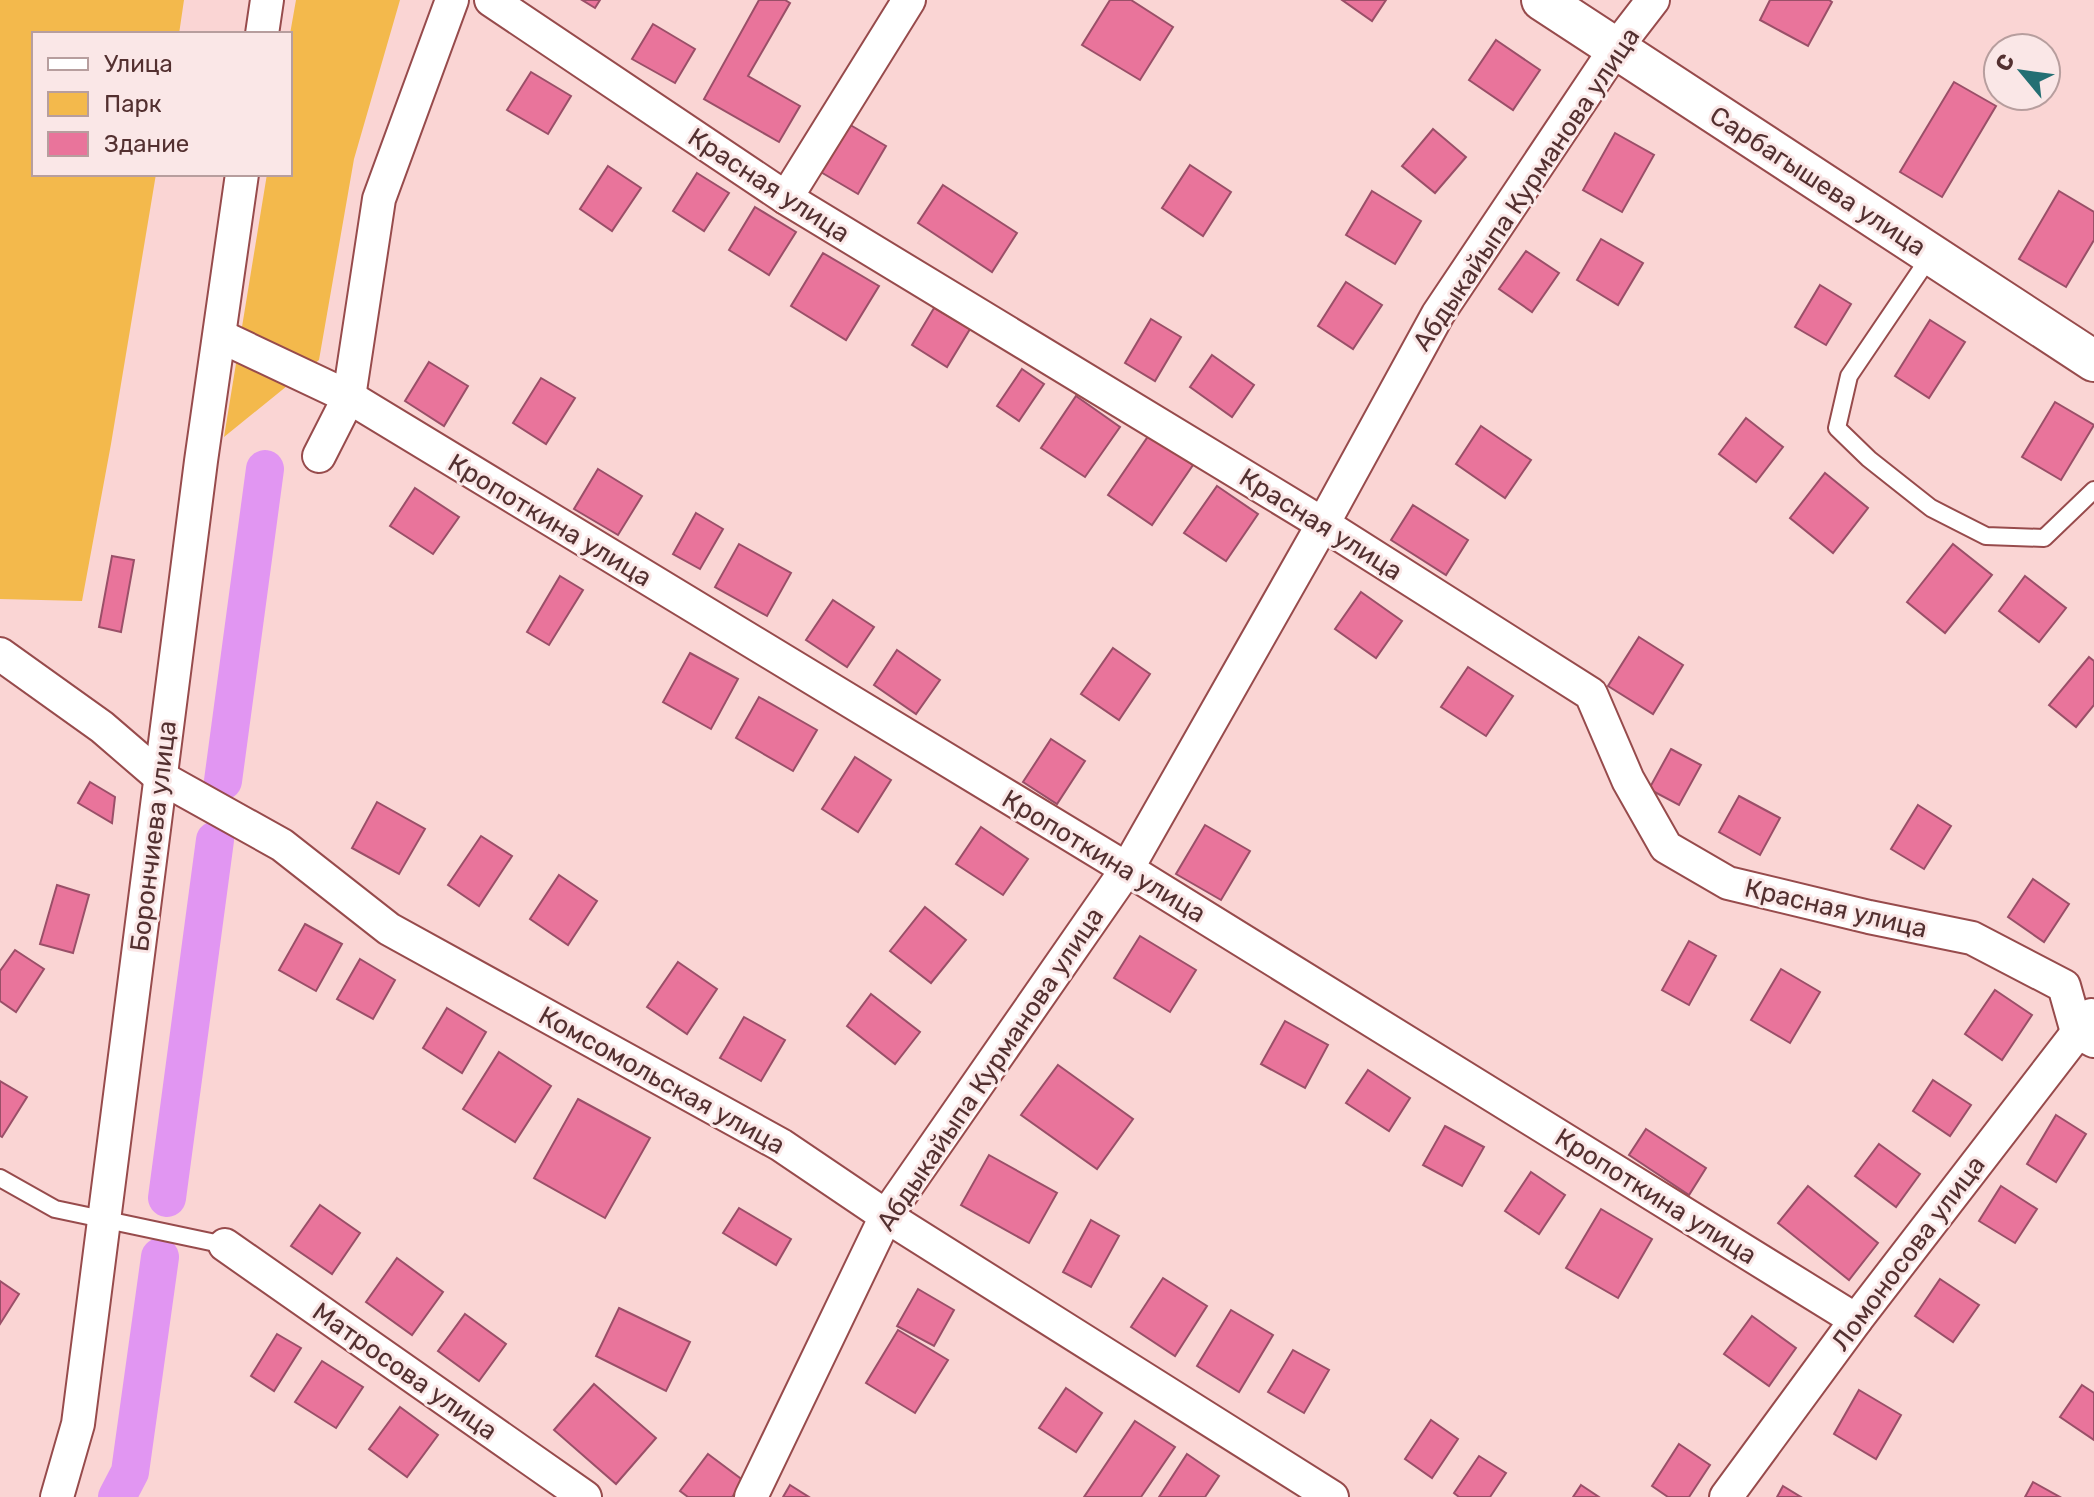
<svg xmlns="http://www.w3.org/2000/svg" width="2094" height="1497" font-family="Rubik,sans-serif">
  <rect width="100%" height="100%" fill="#fad5d4"/>
  <g fill="#f3b94c">
    <path d="M0 0H184L179 34H34V174H156L111 444 82 601 0 599Z"/>
    <path d="M296 0H400L354 159 319 360 224 437 267 174H290V34Z"/>
  </g>
  <g fill="none" stroke-linecap="round" stroke-linejoin="round">
    <g stroke="#e196f2" stroke-width="38">
      <path d="M223 781 265 469"/>
      <path d="M167 1198 215 840"/>
      <path d="M117 1497 130 1472 160 1257"/>
    </g>
  </g>
  <g fill="#e9749b" stroke="#9a4f68" stroke-width="2">
    <path d="M582 0H600L595 8Z"/>
    <path d="M759 0H785L790 3 748 76 800 106 779 142 704 99Z"/>
    <path d="M1110 0H1131L1173 27 1140 80 1082 45Z"/>
    <path d="M1342 0H1386L1372 21Z"/>
    <path d="M1770 0H1829L1832 2 1808 46 1760 20Z"/>
    <path d="M653 24 695 49 675 83 632 59Z"/>
    <path d="M1496 40 1540 70 1513 110 1469 80Z"/>
    <path d="M531 72 571 96 548 134 507 110Z"/>
    <path d="M1954 82 1996 106 1942 197 1900 172Z"/>
    <path d="M847 123 886 146 858 194 819 171Z"/>
    <path d="M1433 129 1466 157 1435 193 1402 166Z"/>
    <path d="M1615 133 1654 155 1622 212 1583 190Z"/>
    <path d="M1190 165 1231 192 1203 236 1162 208Z"/>
    <path d="M608 166 641 188 612 231 580 209Z"/>
    <path d="M697 173 729 193 704 231 673 211Z"/>
    <path d="M943 185 1017 233 992 272 918 223Z"/>
    <path d="M1372 191 1421 221 1395 264 1346 235Z"/>
    <path d="M2059 191 2094 212V240L2066 287 2019 259Z"/>
    <path d="M755 207 796 232 769 275 729 250Z"/>
    <path d="M1601 239 1643 263 1618 305 1577 280Z"/>
    <path d="M1526 251 1559 273 1532 312 1499 289Z"/>
    <path d="M823 253 879 286 846 340 791 306Z"/>
    <path d="M1346 282 1382 305 1353 349 1318 326Z"/>
    <path d="M1820 285 1851 304 1826 345 1795 327Z"/>
    <path d="M934 308 970 329 947 367 912 345Z"/>
    <path d="M1151 319 1181 337 1155 381 1125 363Z"/>
    <path d="M1930 320 1965 342 1929 398 1895 376Z"/>
    <path d="M1212 355 1254 385 1232 417 1190 387Z"/>
    <path d="M429 362 468 386 444 426 405 401Z"/>
    <path d="M1022 369 1044 384 1019 421 997 406Z"/>
    <path d="M541 378 575 398 546 444 513 423Z"/>
    <path d="M1076 396 1120 427 1085 477 1041 448Z"/>
    <path d="M2055 402 2094 425 2061 480 2022 457Z"/>
    <path d="M1746 418 1783 447 1756 482 1719 454Z"/>
    <path d="M1481 426 1531 460 1505 498 1456 464Z"/>
    <path d="M1149 435 1193 465 1152 525 1108 495Z"/>
    <path d="M598 469 642 496 618 535 574 509Z"/>
    <path d="M1825 473 1868 508 1833 553 1790 518Z"/>
    <path d="M1217 486 1258 514 1226 561 1184 533Z"/>
    <path d="M415 488 459 517 433 554 390 526Z"/>
    <path d="M1413 505 1468 540 1446 575 1391 540Z"/>
    <path d="M696 513 723 529 700 569 673 554Z"/>
    <path d="M739 544 791 573 767 616 715 587Z"/>
    <path d="M1953 544 1992 575 1945 633 1907 602Z"/>
    <path d="M112 556 134 560 121 632 99 627Z"/>
    <path d="M560 576 583 590 549 645 527 632Z"/>
    <path d="M2025 576 2066 608 2039 642 1999 611Z"/>
    <path d="M1361 592 1402 621 1376 658 1335 629Z"/>
    <path d="M833 600 874 627 847 667 806 640Z"/>
    <path d="M1639 637 1683 665 1653 714 1608 686Z"/>
    <path d="M1113 648 1150 674 1119 720 1081 694Z"/>
    <path d="M897 650 940 680 916 714 874 685Z"/>
    <path d="M690 653 738 679 711 729 663 702Z"/>
    <path d="M2089 657 2094 661V705L2076 727 2049 705Z"/>
    <path d="M1468 667 1513 696 1486 736 1441 707Z"/>
    <path d="M759 697 817 730 793 771 736 738Z"/>
    <path d="M1051 739 1085 761 1057 804 1023 782Z"/>
    <path d="M1671 749 1701 765 1679 805 1649 789Z"/>
    <path d="M855 757 891 780 858 832 822 809Z"/>
    <path d="M90 782 115 797 112 823 78 803Z"/>
    <path d="M1739 796 1780 818 1760 855 1719 832Z"/>
    <path d="M377 802 425 829 399 874 352 848Z"/>
    <path d="M1918 805 1951 826 1924 869 1891 849Z"/>
    <path d="M1205 825 1250 851 1221 900 1176 874Z"/>
    <path d="M981 827 1028 859 1003 895 956 864Z"/>
    <path d="M481 836 512 856 479 906 448 885Z"/>
    <path d="M559 875 597 901 568 945 530 919Z"/>
    <path d="M2033 879 2069 904 2044 942 2008 917Z"/>
    <path d="M57 885 89 895 73 953 40 944Z"/>
    <path d="M925 907 966 940 931 983 890 951Z"/>
    <path d="M305 924 342 944 316 991 279 970Z"/>
    <path d="M1140 936 1196 970 1170 1012 1114 978Z"/>
    <path d="M1689 941 1716 956 1689 1005 1662 990Z"/>
    <path d="M15 950 44 969 16 1012 0 1001V971Z"/>
    <path d="M360 959 395 980 373 1019 337 999Z"/>
    <path d="M678 962 717 989 687 1034 647 1007Z"/>
    <path d="M1781 969 1820 992 1790 1043 1751 1020Z"/>
    <path d="M1995 990 2032 1015 2002 1060 1965 1034Z"/>
    <path d="M871 994 920 1032 895 1064 847 1026Z"/>
    <path d="M447 1008 486 1032 462 1073 423 1048Z"/>
    <path d="M744 1017 785 1040 761 1081 720 1058Z"/>
    <path d="M1285 1021 1328 1045 1305 1088 1261 1064Z"/>
    <path d="M499 1052 551 1086 515 1142 463 1109Z"/>
    <path d="M1058 1065 1133 1119 1097 1169 1021 1115Z"/>
    <path d="M1368 1070 1410 1098 1389 1131 1346 1103Z"/>
    <path d="M1933 1080 1971 1105 1950 1136 1913 1111Z"/>
    <path d="M0 1081 27 1097 2 1137 0 1136Z"/>
    <path d="M578 1099 650 1138 605 1218 534 1178Z"/>
    <path d="M2056 1115 2086 1134 2056 1182 2027 1164Z"/>
    <path d="M1445 1126 1484 1147 1462 1186 1423 1165Z"/>
    <path d="M1646 1129 1706 1168 1689 1195 1629 1155Z"/>
    <path d="M1879 1144 1920 1174 1896 1207 1855 1176Z"/>
    <path d="M989 1155 1057 1193 1029 1243 961 1205Z"/>
    <path d="M1531 1172 1565 1195 1539 1234 1505 1211Z"/>
    <path d="M1808 1186 1878 1243 1849 1280 1778 1223Z"/>
    <path d="M2001 1186 2037 1209 2015 1243 1979 1221Z"/>
    <path d="M320 1205 360 1233 332 1274 291 1246Z"/>
    <path d="M739 1208 791 1239 776 1265 723 1233Z"/>
    <path d="M1601 1209 1652 1239 1618 1298 1566 1268Z"/>
    <path d="M1091 1220 1119 1236 1091 1287 1063 1272Z"/>
    <path d="M397 1258 443 1292 412 1335 366 1302Z"/>
    <path d="M1163 1278 1207 1306 1175 1356 1131 1327Z"/>
    <path d="M1940 1279 1979 1305 1953 1342 1915 1316Z"/>
    <path d="M0 1281 19 1294 0 1324Z"/>
    <path d="M918 1289 954 1310 934 1346 897 1326Z"/>
    <path d="M619 1308 690 1342 666 1391 596 1356Z"/>
    <path d="M1231 1310 1273 1335 1239 1392 1197 1366Z"/>
    <path d="M465 1314 506 1344 479 1381 438 1351Z"/>
    <path d="M1752 1316 1796 1348 1769 1386 1724 1354Z"/>
    <path d="M898 1330 948 1360 915 1413 866 1383Z"/>
    <path d="M277 1334 301 1348 274 1391 251 1376Z"/>
    <path d="M1293 1350 1329 1370 1304 1413 1268 1392Z"/>
    <path d="M322 1361 363 1387 336 1428 295 1402Z"/>
    <path d="M594 1384 656 1438 616 1484 554 1430Z"/>
    <path d="M2082 1385 2094 1393V1440L2060 1417Z"/>
    <path d="M1066 1388 1102 1413 1076 1452 1039 1428Z"/>
    <path d="M1859 1390 1901 1415 1876 1459 1834 1434Z"/>
    <path d="M400 1407 438 1435 407 1477 369 1449Z"/>
    <path d="M1431 1420 1458 1439 1432 1478 1405 1459Z"/>
    <path d="M1135 1421 1175 1447 1141 1497H1084Z"/>
    <path d="M1679 1444 1710 1465 1689 1497H1668L1652 1486Z"/>
    <path d="M708 1454 744 1481 732 1497H688L680 1491Z"/>
    <path d="M1187 1454 1219 1476 1205 1497H1159Z"/>
    <path d="M1479 1456 1506 1473 1490 1497H1459L1454 1493Z"/>
    <path d="M2033 1482 2060 1497H2025Z"/>
    <path d="M790 1485 809 1497H783Z"/>
    <path d="M1581 1485 1599 1497H1573Z"/>
    <path d="M1783 1486 1801 1497H1777Z"/>
  </g>
  <g fill="none" stroke-linecap="round" stroke-linejoin="round">
    <defs>
      <g id="service">
        <path d="M1931 255 1849 376 1837 428 1869 459 1931 508 1986 536 2044 538 2094 490"/>
        <path d="M0 1178 55 1209 225 1245"/>
      </g>
      <g id="minor">
        <path d="M491 0 786 198 1323 524 1591 694 1628 780 1666 847 1728 883 1869 917 1972 938 2064 986 2077 1032 2094 1041"/>
        <path d="M262 34 267 0"/>
        <path d="M786 198 909 0"/>
        <path d="M220 336 349 397 1127 869 1856 1320"/>
        <path d="M319 456 349 397 379 199 452 0"/>
        <path d="M0 654 102 727 160 777 282 845 389 929 781 1145 886 1216 1332 1497"/>
        <path d="M225 1245 585 1497"/>
        <path d="M57 1497 78 1424 201 461 242 174"/>
        <path d="M751 1497 886 1216 1127 869 1323 524 1438 314 1616 48 1653 0"/>
        <path d="M1726 1497 1856 1320 2091 1015"/>
      </g>
      <path id="tertiary" d="M1542 0 2094 361"/>
    </defs>
    <use href="#service" stroke="#974b4c" stroke-width="20"/>
    <use href="#minor" stroke="#974b4c" stroke-width="36"/>
    <use href="#tertiary" stroke="#974b4c" stroke-width="44"/>
    <use href="#service" stroke="#fff" stroke-width="16"/>
    <use href="#minor" stroke="#fff" stroke-width="32"/>
    <use href="#tertiary" stroke="#fff" stroke-width="40"/>
  </g>
  <g text-anchor="middle" stroke-width="6" stroke-linejoin="round" paint-order="stroke">
    <g font-size="26" fill="#533030" stroke="#fae7e7">
      <text transform="translate(1818 181) rotate(33)" y="9">Сарбагышева улица</text>
      <text transform="translate(769 185) rotate(33)" y="9">Красная улица</text>
      <text transform="translate(1526 189) rotate(-56)" y="9">Абдыкайыпа Курманова улица</text>
      <text transform="translate(550 520) rotate(31)" y="9">Кропоткина улица</text>
      <text transform="translate(1321 524) rotate(32)" y="9">Красная улица</text>
      <text transform="translate(153 836) rotate(-83)" y="9">Борончиева улица</text>
      <text transform="translate(1104 856) rotate(31)" y="9">Кропоткина улица</text>
      <text transform="translate(1836 908) rotate(13)" y="9">Красная улица</text>
      <text transform="translate(990 1069) rotate(-56)" y="9">Абдыкайыпа Курманова улица</text>
      <text transform="translate(662 1080) rotate(29)" y="9">Комсомольская улица</text>
      <text transform="translate(1656 1196) rotate(32)" y="9">Кропоткина улица</text>
      <text transform="translate(1908 1253) rotate(-53)" y="9">Ломоносова улица</text>
      <text transform="translate(405 1371) rotate(35)" y="9">Матросова улица</text>
    </g>
  </g>
  <rect x="32" y="32" width="260" height="144" fill="#fae7e7" stroke="#b79e9e" stroke-width="2"/>
  <rect x="48" y="58" width="40" height="12" fill="#ffffff" stroke="#b79e9e" stroke-width="2"/>
  <text x="104" y="72" font-size="24" fill="#533030">Улица</text>
  <rect x="48" y="92" width="40" height="24" fill="#f3b94c" stroke="#b79e9e" stroke-width="2"/>
  <text x="104" y="112" font-size="24" fill="#533030">Парк</text>
  <rect x="48" y="132" width="40" height="24" fill="#e9749b" stroke="#b79e9e" stroke-width="2"/>
  <text x="104" y="152" font-size="24" fill="#533030">Здание</text>
  <g transform="translate(2022 72) rotate(299)"><circle r="38" fill="#fae7e7" stroke="#b79e9e" stroke-width="2"/>
  <path d="M0-6L14 30L0 20L-14 30Z" fill="#236f73"/>
  <text y="-12" font-size="22" font-weight="bold" text-anchor="middle" fill="#533030">С</text>
  </g>
</svg>
